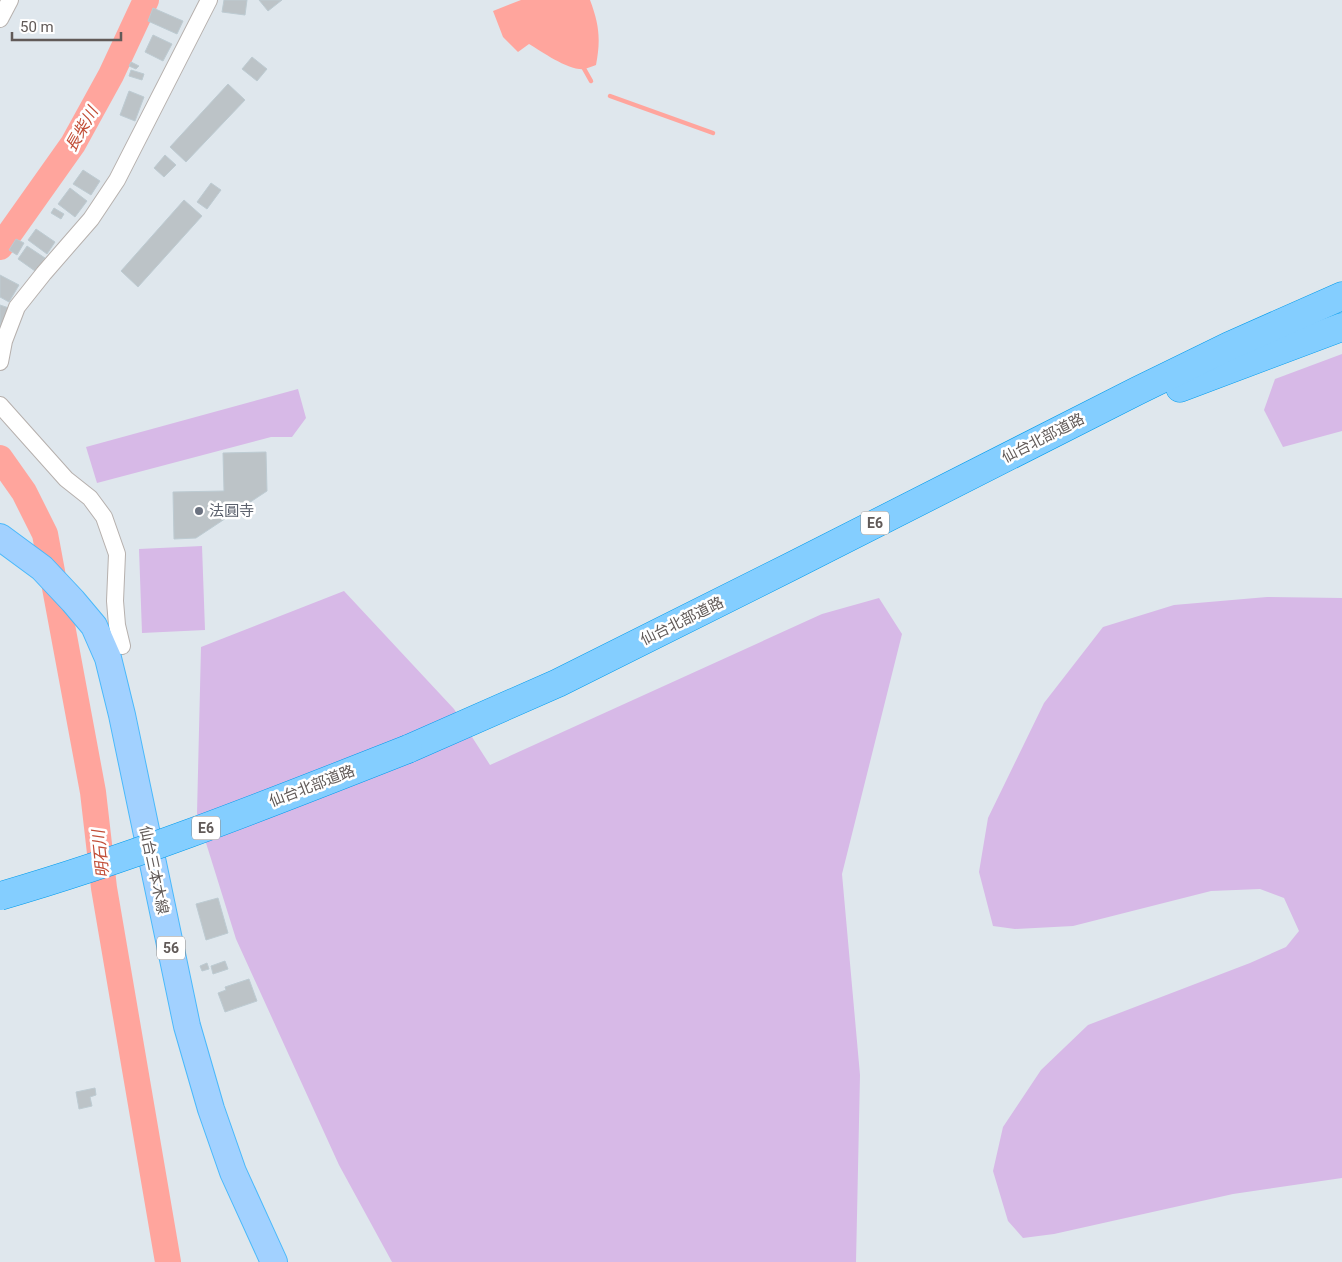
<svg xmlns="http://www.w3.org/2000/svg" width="1342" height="1262" font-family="Roboto,'Noto Sans JP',sans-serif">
  <rect width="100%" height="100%" fill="#dfe7ed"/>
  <g fill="#d7b9e7">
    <path d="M1342 354V431L1283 447 1264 410 1275 379Z"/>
    <path d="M298 389 306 418 292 437H271L97 483 86 447Z"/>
    <path d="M202 546 205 630 142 633 139 549Z"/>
    <path d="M344 591 454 709 490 765 822 614 879 598 902 634 842 874 860 1075 856 1262H392L339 1165 236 939 197 814 201 647Z"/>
    <path d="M1267 597 1342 598V1178L1233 1194 1054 1234 1023 1238 1008 1221 993 1171 1003 1127 1041 1070 1088 1025 1250 963 1286 947 1299 931 1284 898 1260 889 1211 891 1073 926 1015 929 993 926 979 872 988 818 1044 703 1103 627 1174 605Z"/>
  </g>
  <path fill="#ffa59d" d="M521 0H590C599 24 601 39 596 65 593 66 588 68 585 69 568 71 543 52 529 44L518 52 503 37 493 11Z"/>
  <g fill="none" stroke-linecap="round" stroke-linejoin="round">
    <g stroke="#ffa59d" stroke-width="4.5">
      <path d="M582 65 591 81"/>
      <path d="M610 96 713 133"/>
    </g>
    <g stroke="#ffa59d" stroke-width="26">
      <path d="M0 247 73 144 111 75 146 0"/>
      <path d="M0 458 24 492 45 534 93 792 104 888 168 1262"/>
    </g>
  </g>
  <g fill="#bcc3c7" stroke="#bdcbd2">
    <path d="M224 0H247L245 15 222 12Z"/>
    <path d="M259 0H282L268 11Z"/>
    <path d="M153 8 183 21 177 34 148 21Z"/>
    <path d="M153 35 172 44 163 61 145 52Z"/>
    <path d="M252 57 267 69 257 81 242 69Z"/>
    <path d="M131 62 139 66 136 69 129 66Z"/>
    <path d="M131 70 144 74 142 80 129 76Z"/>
    <path d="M228 84 245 100 186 162 170 147Z"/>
    <path d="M129 91 144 97 135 121 120 115Z"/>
    <path d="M165 155 176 165 164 177 154 168Z"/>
    <path d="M83 170 100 181 91 195 73 184Z"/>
    <path d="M211 183 221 190 207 209 197 202Z"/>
    <path d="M70 188 87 201 75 217 58 204Z"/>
    <path d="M184 200 202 216 138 287 121 271Z"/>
    <path d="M54 208 64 214 61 219 51 213Z"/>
    <path d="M36 229 55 242 47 254 28 240Z"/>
    <path d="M16 239 24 243 17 255 9 250Z"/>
    <path d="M27 246 45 258 35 271 18 259Z"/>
    <path d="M0 275 19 285 9 302 0 297Z"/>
    <path d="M0 305 9 308 0 329Z"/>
    <path d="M266 452 267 491 196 538 174 539 173 492 224 491 223 453Z"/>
    <path d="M218 898 228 933 206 940 196 904Z"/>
    <path d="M225 961 228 969 213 974 211 966Z"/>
    <path d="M207 963 209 969 202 971 200 966Z"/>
    <path d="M249 979 257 1001 225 1012 218 993 226 990 225 987Z"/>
    <path d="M95 1088 96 1095 90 1097 92 1106 79 1109 76 1092Z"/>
  </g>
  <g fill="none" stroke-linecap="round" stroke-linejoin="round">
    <defs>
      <g id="minor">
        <path d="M0 19 10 0"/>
        <path d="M0 362 4 341 17 307 44 273 91 219 117 180 209 0"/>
        <path d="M0 405 66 479 90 498 104 517 117 554 115 601 117 625 122 646"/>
      </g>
      <path id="primary" d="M0 537 42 568 73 601 94 626 108 658 122 715 187 1026 211 1109 233 1172 274 1262"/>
      <g id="motorway">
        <path d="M1180 388 1342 327"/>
        <path d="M408 749 558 683 790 567 1137 391 1229 346 1342 296"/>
      </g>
    </defs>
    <use href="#minor" stroke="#b6b0ad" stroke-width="18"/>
    <use href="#primary" stroke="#4ab9fb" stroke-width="28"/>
    <use href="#motorway" stroke="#009bec" stroke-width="29"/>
    <use href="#minor" stroke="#fff" stroke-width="16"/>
    <use href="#primary" stroke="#a2d1ff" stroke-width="26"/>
    <use href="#motorway" stroke="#84ceff" stroke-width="28"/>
    <defs>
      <path id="motorway-bridge" d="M0 896C139 856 273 802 408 749"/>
    </defs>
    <use href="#motorway-bridge" stroke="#009bec" stroke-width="29" stroke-linecap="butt"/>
    <use href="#motorway-bridge" stroke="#84ceff" stroke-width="28"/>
  </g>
  <circle fill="#6b7280" stroke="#fff" stroke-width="2" cx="199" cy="511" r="5"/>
  <g text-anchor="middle" stroke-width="5" stroke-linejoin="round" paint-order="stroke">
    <g fill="#fff" stroke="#908c8a" stroke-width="1">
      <rect x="861" y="511.5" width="28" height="23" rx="4"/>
      <rect x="192" y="816.5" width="28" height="23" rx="4"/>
      <rect x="157" y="936.5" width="28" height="23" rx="4"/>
    </g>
    <g font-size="14" font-weight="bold" fill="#615a58">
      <text x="875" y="528">E6</text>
      <text x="206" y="833">E6</text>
      <text x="171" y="953">56</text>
    </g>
    <g font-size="15" fill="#615a58" stroke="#fff">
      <text transform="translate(1043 438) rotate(-27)" y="5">仙台北部道路</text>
      <text transform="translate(682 621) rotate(-26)" y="5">仙台北部道路</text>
      <text transform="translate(312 786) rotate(-21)" y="5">仙台北部道路</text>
      <text transform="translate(154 870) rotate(78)" y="5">仙台三本木線</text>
    </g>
    <g font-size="15" fill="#5b616d" stroke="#fff" text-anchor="start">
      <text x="209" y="516">法圓寺</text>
    </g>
    <g font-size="16" font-style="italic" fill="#c14d36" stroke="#fff">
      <text transform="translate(81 129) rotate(-60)" y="6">長柴川</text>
      <text transform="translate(100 854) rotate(-96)" y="6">明石川</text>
    </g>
  </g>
  <path d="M12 32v8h109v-8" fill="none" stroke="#615a58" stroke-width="2.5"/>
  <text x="20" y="32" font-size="15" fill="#615a58" stroke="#ffffff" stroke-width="4" paint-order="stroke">50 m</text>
</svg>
